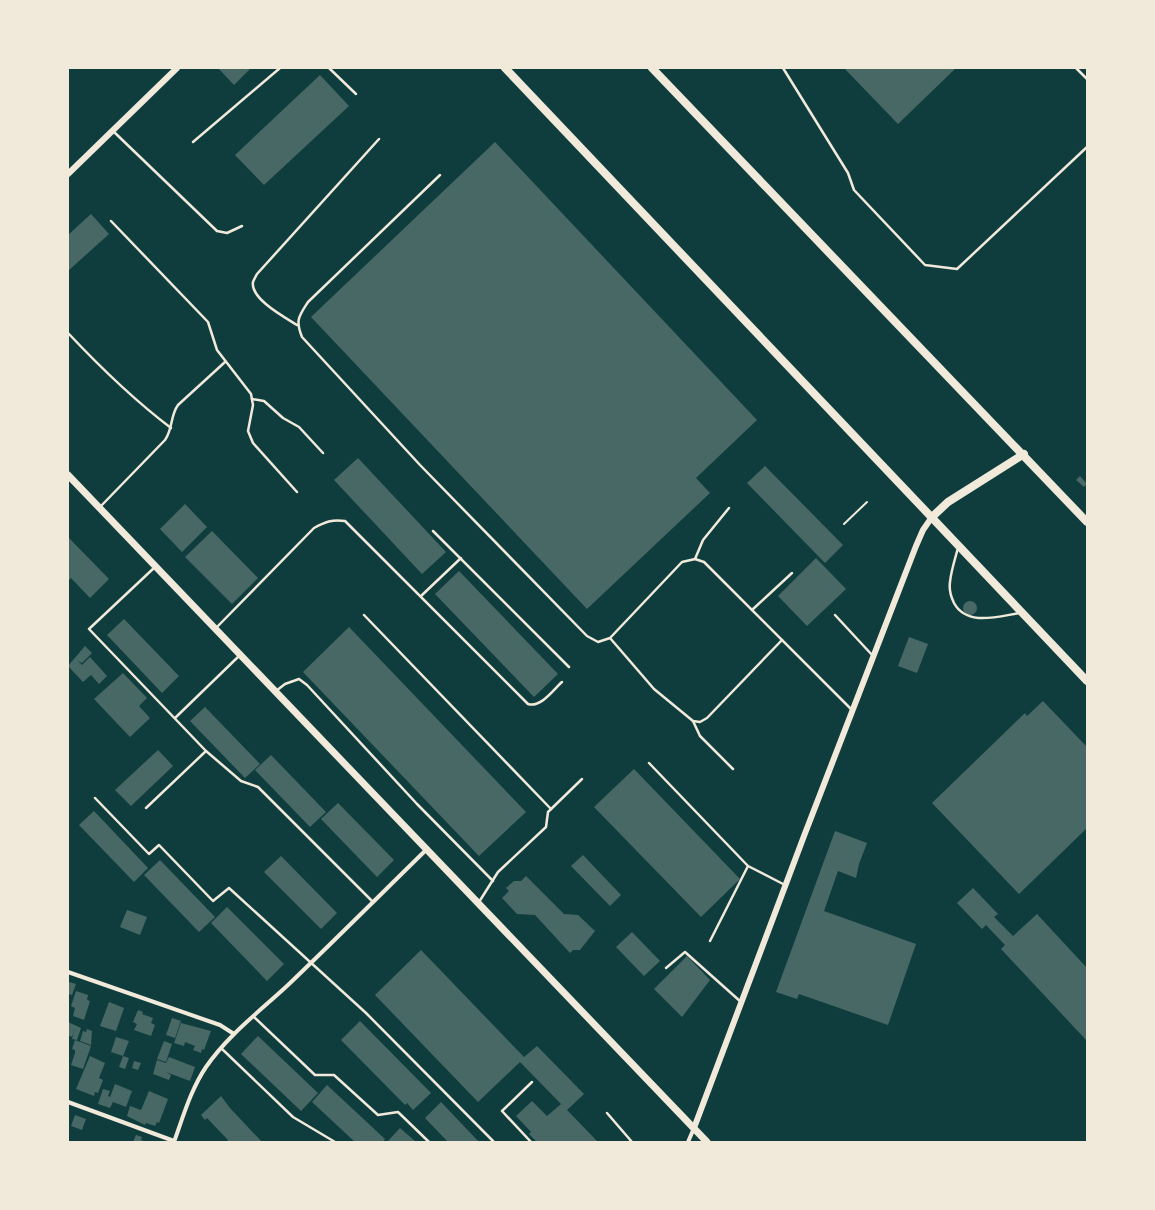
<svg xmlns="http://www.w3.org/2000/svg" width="1155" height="1210" font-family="Lato,sans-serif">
  <rect width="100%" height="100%" fill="#0f3d3e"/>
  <g fill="#486865">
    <path d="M220 68H251L234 85 219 69Z"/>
    <path d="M844 68H956L898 124Z"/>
    <path d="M320 75 349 106 264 185 235 155Z"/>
    <path d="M495 142 757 420 696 478 710 493 587 609 311 317Z"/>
    <path d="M91 214 109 234 68 271V235Z"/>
    <path d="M358 458 446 552 422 574 334 480Z"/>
    <path d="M765 466 843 545 825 563 747 483Z"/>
    <path d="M1080 476 1087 484 1084 487 1076 480Z"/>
    <path d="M185 504 207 527 182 552 160 529Z"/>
    <path d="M212 531 258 578 232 604 185 557Z"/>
    <path d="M68 537 109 579 90 598 71 578 68 581Z"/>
    <path d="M816 558 846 589 807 626 778 596Z"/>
    <path d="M459 571 558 674 534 697 435 594Z"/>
    <circle cx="970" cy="608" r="7"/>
    <path d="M124 619 179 676 162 693 107 635Z"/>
    <path d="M349 627 526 812 479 856 303 672Z"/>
    <path d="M909 637 928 644 917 673 898 666Z"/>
    <path d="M85 646 92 653 82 663 78 661 82 665 90 657 107 676 99 684 91 675 83 682 68 666Z"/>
    <path d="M123 673 147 698 139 706 150 718 130 737 94 699Z"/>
    <path d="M1043 701 1087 747V828L1019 894 932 803 1025 713 1027 716Z"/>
    <path d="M205 707 260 764 245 778 190 721Z"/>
    <path d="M158 750 173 766 131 806 115 790Z"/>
    <path d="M271 755 326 812 310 827 255 770Z"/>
    <path d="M634 769 740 879 701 917 594 807Z"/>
    <path d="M338 803 394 860 377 877 321 819Z"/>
    <path d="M94 811 148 868 134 882 79 825Z"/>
    <path d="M835 831 867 843 859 864 856 878 838 871 824 911 916 944 888 1025 799 994 797 999 776 992Z"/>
    <path d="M583 855 621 895 610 906 571 866Z"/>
    <path d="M281 856 337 913 321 929 264 872Z"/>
    <path d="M160 860 215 917 199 932 144 875Z"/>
    <path d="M526 876 564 914 578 915 595 931 580 950H573L570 953 535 915 517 914 502 898 509 891 506 888 514 881H521Z"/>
    <path d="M973 888 998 914 994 917 1013 936 1037 914 1087 968V1041L1001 949 1005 945 986 925 982 929 957 903Z"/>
    <path d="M227 907 284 964 267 981 211 923Z"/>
    <path d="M127 910 147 917 140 935 120 927Z"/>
    <path d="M632 932 660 961 644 976 616 947Z"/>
    <path d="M421 950 524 1057 537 1046 584 1094 567 1110 598 1142H537L529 1134 531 1132 516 1116 532 1101 547 1116 561 1104 520 1062 478 1102 375 995Z"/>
    <path d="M687 956 710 980 682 1017 654 989Z"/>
    <path d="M69 982 76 984 72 995 68 994Z"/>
    <path d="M76 991 88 995 87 1000 90 1001 84 1020 73 1016 75 1008 71 1006Z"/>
    <path d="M109 1002 124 1008 116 1031 100 1026Z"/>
    <path d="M138 1010 143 1012 142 1014 153 1018 151 1023 155 1025 151 1036 134 1030 137 1024 133 1022Z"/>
    <path d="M172 1018 181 1021 175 1038 166 1035Z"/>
    <path d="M360 1021 431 1093 413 1110 407 1103 405 1105 341 1040Z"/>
    <path d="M68 1022 81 1028 77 1040 72 1039 75 1028 72 1037 68 1035Z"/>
    <path d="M181 1023 211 1031 204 1050 202 1049 201 1053 193 1050 195 1046 185 1042 184 1046 174 1043Z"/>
    <path d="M87 1029 92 1031 91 1045 80 1041 83 1031 86 1032Z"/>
    <path d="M258 1036 318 1093 301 1111 241 1054Z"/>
    <path d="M116 1037 129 1041 123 1056 111 1052Z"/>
    <path d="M75 1040 91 1046 83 1069 71 1065 75 1053V1050L72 1049Z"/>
    <path d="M164 1041 172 1044 166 1062 157 1059Z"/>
    <path d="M90 1056 105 1063 99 1078 103 1080 98 1093 95 1092 94 1096 76 1089Z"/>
    <path d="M123 1056 129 1058 125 1069 119 1067Z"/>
    <path d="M169 1057 195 1067 190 1081 166 1072 171 1075 169 1080 153 1074 157 1060 166 1063Z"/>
    <path d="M134 1061 141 1063 138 1070 132 1068Z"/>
    <path d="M115 1084 132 1091 126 1107 113 1102 110 1108 98 1104 103 1089 110 1091 108 1096 110 1097Z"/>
    <path d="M327 1085 385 1139 383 1142H355L312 1102Z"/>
    <path d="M149 1091 168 1099 159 1123 157 1122 155 1126 146 1123 145 1125 127 1116 130 1106 141 1110Z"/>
    <path d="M221 1096 230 1108 262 1142H226L228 1140 207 1118 205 1120 201 1115Z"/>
    <path d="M441 1102 479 1142H448L425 1118Z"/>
    <path d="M75 1115 86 1119 82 1130 71 1126Z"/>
    <path d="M400 1128 416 1142H387Z"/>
    <path d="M136 1135 142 1137 141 1140 147 1142H133Z"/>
  </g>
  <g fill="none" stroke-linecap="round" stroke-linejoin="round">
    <path stroke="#f1e9da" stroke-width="2" d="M844 524 867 502"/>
    <g stroke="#f1e9da" stroke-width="2.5">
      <path d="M329 68 356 94"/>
      <path d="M783 68 848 173 854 190 925 265 957 269 1087 147"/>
      <path d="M1076 68 1087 79"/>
      <path d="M113 131 217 231 227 233 242 226"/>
      <path d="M193 142 280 68"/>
      <path d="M440 175 308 302C299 316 295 320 302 337L420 465 587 636 598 642 610 638 682 562 695 559 704 562 852 710"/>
      <path d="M111 221 208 322 217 350 251 394 253 405 248 431 253 443 297 492"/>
      <path d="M297 325C286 318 250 299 253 282 254 279 256 276 257 274L379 139"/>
      <path d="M68 333C100 367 134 400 171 428"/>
      <path d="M252 399 264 401 283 418 299 427 323 453"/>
      <path d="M100 507 165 440C173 429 170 416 178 405L225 362"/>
      <path d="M433 531 569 667"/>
      <path d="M958 548C955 559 951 571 950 582 949 589 951 597 954 603 967 627 999 616 1020 613"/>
      <path d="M695 559 703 540 729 508"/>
      <path d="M155 567 89 629 206 751 241 781 258 787 373 902"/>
      <path d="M421 596 461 558"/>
      <path d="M752 610 792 573"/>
      <path d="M364 615 551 809"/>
      <path d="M835 615 873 656"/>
      <path d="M216 628 314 528C325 522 332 519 345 521L528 704C541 708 553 690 562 682"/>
      <path d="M610 638 654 689 693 721 700 722 707 718 782 640"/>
      <path d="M276 691 285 684 299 679 307 685 417 804 493 881"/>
      <path d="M175 718 239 656"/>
      <path d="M693 721 700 736 733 769"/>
      <path d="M649 763 748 866 785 885"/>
      <path d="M95 798 149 854 159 845 213 901 229 888 366 1013 494 1142"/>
      <path d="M146 808 206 751"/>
      <path d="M479 902 498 872 546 827 548 812 582 779"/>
      <path d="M710 941 748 866"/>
      <path d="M666 968 685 952 741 1002"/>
      <path d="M254 1017 315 1075H334L378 1115 398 1112 429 1142"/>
      <path d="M221 1048 293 1117 335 1142"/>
      <path d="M607 1113 632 1142"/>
      <path d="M531 1142 502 1111 532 1082"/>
    </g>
    <g stroke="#f1e9da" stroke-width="4">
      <path d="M68 972 220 1025 234 1034"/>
      <path d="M68 1102 174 1141"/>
      <path d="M174 1142C183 1117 191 1089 206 1067 228 1035 260 1011 288 985 335 940 381 894 427 849"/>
      <path d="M688 1142 694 1128"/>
    </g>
    <g stroke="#f1e9da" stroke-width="6">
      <path d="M68 174 177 68"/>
      <path d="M694 1128 804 836 916 546 923 530 932 517"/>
    </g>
    <path stroke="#f1e9da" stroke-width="7" d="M68 475 707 1142"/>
    <g stroke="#f1e9da" stroke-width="8">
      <path d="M505 68 1087 681"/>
      <path d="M652 68 1087 522"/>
      <path d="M932 517 948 502 1024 454"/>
    </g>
  </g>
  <rect width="1155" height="1210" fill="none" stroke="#f1e9da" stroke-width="138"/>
</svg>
